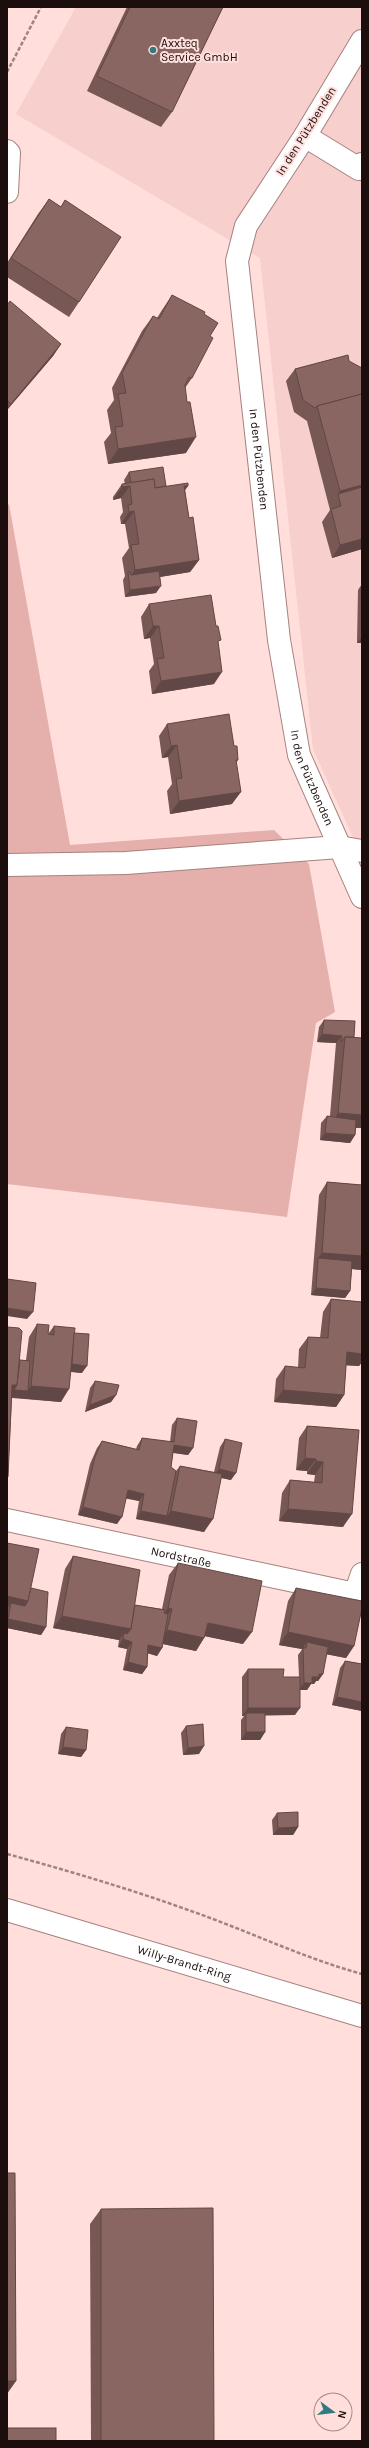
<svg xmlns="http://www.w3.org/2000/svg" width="369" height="2448" font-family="Karla,sans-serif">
  <rect width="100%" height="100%" fill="#ffdedb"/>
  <path fill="#f7cfcc" d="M76 7H362V857L313 749 260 258 16 114Z"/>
  <path fill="#e5afab" d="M9 504 70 845 274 830 309 864 335 1012 316 1023 287 1217 7 1184V506Z"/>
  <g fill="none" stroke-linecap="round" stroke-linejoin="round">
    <defs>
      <g id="minor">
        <path id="s1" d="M362 41 305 136 246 226 237 261 279 640 299 755 362 897"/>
        <path d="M305 136 359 169 362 164"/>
        <path d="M7 151 9 153 7 192"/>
        <path d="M7 865 126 863 339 847 362 851"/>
        <path id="s2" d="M7 1520 355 1594 362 1574"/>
      </g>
      <g id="major">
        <path id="s3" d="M7 1910 362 2016"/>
      </g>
    </defs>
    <use href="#minor" stroke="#a6817e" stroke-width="24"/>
    <use href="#major" stroke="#a6817e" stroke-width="24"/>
    <g stroke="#9d8583" stroke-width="2.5" stroke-dasharray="4 2" stroke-linecap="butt">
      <path d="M7 72 41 7"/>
      <path d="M7 1854C77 1873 146 1894 213 1919 263 1938 311 1960 362 1974"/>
    </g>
    <use href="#minor" stroke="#fff" stroke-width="22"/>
    <use href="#major" stroke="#fff" stroke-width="22"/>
  </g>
  <g fill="#775855">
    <path d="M127 7H223L172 112 161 127 87 91Z"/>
    <path d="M49 199 61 207 65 200 79 302 69 317 7 277V263L38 214Z"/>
    <path d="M172 295 204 314 210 336 192 378 185 388 186 453 108 464 104 442 111 433 107 410 114 400 112 388 142 331 153 316 157 318 162 310Z"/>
    <path d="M7 305 61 344 53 356 7 410Z"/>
    <path d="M348 355 362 549 332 558 322 522 330 510 307 421 294 412 286 381 295 369Z"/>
    <path d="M129 472 166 486H188L185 490 189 518 199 560 190 572 160 577 156 593 125 597 123 580 125 576 122 558 129 548 125 524H121L120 517 123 512 121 498 113 500V497L122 484H125L124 480Z"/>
    <path d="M362 584V643H357L358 590Z"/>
    <path d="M149 604 218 643 214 684 152 694 149 671 154 664 150 638 144 639 141 617Z"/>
    <path d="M167 724 234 746 238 760 236 763 232 804 170 814 167 791 172 784 168 757 162 758 159 736Z"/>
    <path d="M324 1020 354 1037 362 1038V1128H356L355 1135 350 1143 320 1140 321 1123 327 1116H330L336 1043 317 1042 319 1027Z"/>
    <path d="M327 1182 362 1185V1270L352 1269 350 1291 345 1298 311 1295 319 1195Z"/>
    <path d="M331 1299 362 1302V1362L359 1366 346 1365 344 1395 336 1407 274 1402 276 1379 285 1366 298 1368 299 1349 308 1337 320 1338 323 1312Z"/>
    <path d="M37 1324 48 1334 54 1326 74 1333 82 1373 71 1372 61 1402 12 1398 8 1477 7 1478V1327L20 1360H26L29 1337Z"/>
    <path d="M95 1381 116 1395 111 1402 85 1412 90 1388Z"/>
    <path d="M177 1418 193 1448 188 1455 173 1453 171 1467 176 1471 180 1466 214 1472 220 1447 225 1439 231 1480 221 1478 204 1532 136 1519 139 1501 126 1498 117 1524 78 1515 90 1464 97 1448 102 1441 136 1449 137 1446 142 1438 170 1442 172 1425Z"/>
    <path d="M307 1426 359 1430 343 1527 279 1521 282 1493 290 1480 314 1482 315 1475 307 1474V1471L296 1470 299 1438Z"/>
    <path d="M7 1543 31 1588 46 1627 41 1635 7 1628Z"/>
    <path d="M73 1556 135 1605 162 1609 169 1575 178 1563 243 1644 205 1636 204 1638 196 1651 163 1644 162 1648 157 1656 148 1653 147 1667 142 1674 123 1670 127 1649 118 1647 119 1640 53 1628 65 1569Z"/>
    <path d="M296 1588 354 1646 346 1658 326 1654 323 1674 318 1681H316L314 1684H311L307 1690H300L295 1715H265V1732L260 1740H241V1720L244 1716H242V1677L248 1669 283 1677H299L298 1655 301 1651 302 1649 279 1645 288 1601Z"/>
    <path d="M345 1661 362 1664V1711L332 1705 340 1668Z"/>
    <path d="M186 1726 199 1754 183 1755 181 1733Z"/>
    <path d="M66 1727 86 1750 81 1757 58 1754 61 1734Z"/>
    <path d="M277 1813 298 1827 293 1835H273L272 1820Z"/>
    <path d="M101 2209 214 2441H91L90 2224Z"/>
  </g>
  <g fill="#614745">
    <path d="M61 344 53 356 7 410V409L11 404Z"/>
    <path d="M196 437 186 453 108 464 118 449Z"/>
    <path d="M362 485V497L338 494 340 491Z"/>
    <path d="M130 486 121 498 113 500 122 487Z"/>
    <path d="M184 486H188L179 498Z"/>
    <path d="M134 511 125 524H121L129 512Z"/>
    <path d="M362 539V549L332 558 340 545Z"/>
    <path d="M199 560 190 572 129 582V579L135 570Z"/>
    <path d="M161 586 156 593 125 597 130 590Z"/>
    <path d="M153 626H159L150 638 144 639Z"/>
    <path d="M362 637V643H357Z"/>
    <path d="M222 672 214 684 152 694 161 681Z"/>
    <path d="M177 745 168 757 162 758 171 746Z"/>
    <path d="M241 792 232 804 170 814 179 801Z"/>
    <path d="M322 1034 342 1036 336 1043 317 1042Z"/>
    <path d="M338 1113 362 1115V1128L330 1126Z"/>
    <path d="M325 1133 355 1135 350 1143 320 1140Z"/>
    <path d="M322 1253 362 1256V1270L318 1266V1258Z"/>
    <path d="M316 1288 350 1291 345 1298 311 1295Z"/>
    <path d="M7 1308 33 1312 27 1319 7 1316Z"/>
    <path d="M347 1352 362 1354V1362L359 1366 339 1365Z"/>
    <path d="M69 1364 87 1366 82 1373 64 1371Z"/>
    <path d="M12 1385H17L28 1391 31 1386 69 1389 61 1402 7 1397Z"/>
    <path d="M283 1390 344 1395 336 1407 274 1402Z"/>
    <path d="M116 1395 111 1402 85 1412 90 1405Z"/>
    <path d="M174 1445 193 1448 188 1455 169 1452Z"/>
    <path d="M305 1458 316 1459 307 1471 296 1470Z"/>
    <path d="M316 1461 323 1462 315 1475 307 1474Z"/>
    <path d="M219 1469 236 1473 231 1480 213 1476Z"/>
    <path d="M128 1490 144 1494 139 1501 123 1498Z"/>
    <path d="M83 1507 122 1517 117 1524 78 1515Z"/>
    <path d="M288 1509 352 1514 343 1527 279 1521Z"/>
    <path d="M141 1511 167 1516 162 1523 136 1519Z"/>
    <path d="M171 1511 213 1519 204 1532 162 1523Z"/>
    <path d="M7 1596 28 1601 20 1613 11 1603 7 1609Z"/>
    <path d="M168 1608 172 1609 163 1621H159Z"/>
    <path d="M62 1616 131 1629 123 1639 124 1633 119 1640 53 1628Z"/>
    <path d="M8 1619 46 1627 41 1635 7 1628V1620Z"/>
    <path d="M208 1623 252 1632 243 1644 199 1635Z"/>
    <path d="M167 1630 204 1638 196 1651 158 1643Z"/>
    <path d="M288 1632 354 1646 346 1658 304 1650 306 1648 307 1642 302 1649 279 1645Z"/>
    <path d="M123 1639 132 1642 127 1649 118 1647Z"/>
    <path d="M148 1645 162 1648 157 1656 143 1652Z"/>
    <path d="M128 1662 147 1667 142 1674 123 1670Z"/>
    <path d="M319 1674H323L318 1681H316L314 1684H311L307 1690H299L304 1683 312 1677Z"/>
    <path d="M337 1697 362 1702V1711L332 1705Z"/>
    <path d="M248 1708H300L295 1715 246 1716V1713L244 1716H242Z"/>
    <path d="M246 1732H265L260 1740H241Z"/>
    <path d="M204 1746 199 1754 183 1755 188 1748Z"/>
    <path d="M63 1747 86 1750 81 1757 58 1754Z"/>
    <path d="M298 1827 293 1835H273L278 1828Z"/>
    <path d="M7 2381H16L7 2394Z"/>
  </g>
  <g fill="#8a6663" stroke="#614745">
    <path d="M130 7H223L172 112 97 76Z"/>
    <path d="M49 199 61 207 65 200 121 237 79 302 11 258Z"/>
    <path d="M172 295 205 312 204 314 218 323 210 336 213 338 192 378 189 377 185 385 187 402H190L196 437 118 449 115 427 123 426 118 394 126 393 122 373 153 316 159 319Z"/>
    <path d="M10 301 61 344 11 404 7 400V305Z"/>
    <path d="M348 355 349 361 362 368V394L317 406 315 408 303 400 295 369Z"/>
    <path d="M362 394V485L340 491 317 406Z"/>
    <path d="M163 467 166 486 155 488 154 479 131 483 129 472Z"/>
    <path d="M154 479 155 488 188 483V486H184L189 518 193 517 199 560 135 570 131 545 139 544 134 511 129 512 128 505 132 504 130 486 122 487V484Z"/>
    <path d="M362 487V539L340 545 331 509 341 506 338 494Z"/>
    <path d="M159 571 161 586 130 590 128 572H130L131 575Z"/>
    <path d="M211 595 216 626H218L221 640 218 641 222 672 161 681 157 659 164 658 159 626H153L149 604Z"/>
    <path d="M229 714 234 746H237L238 760H236L241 792 179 801 176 779 182 778 177 745 171 746 167 724Z"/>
    <path d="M324 1020 355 1021 354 1037H345L341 1042 342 1036 322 1034Z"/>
    <path d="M345 1037 362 1038V1115L338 1113Z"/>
    <path d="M327 1116 356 1120 355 1135 325 1133Z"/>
    <path d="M327 1182 362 1185V1256L322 1253Z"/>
    <path d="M318 1258 352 1261 350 1291 316 1288Z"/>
    <path d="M7 1279 36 1283 33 1312 7 1308Z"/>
    <path d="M331 1299 362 1302V1354L347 1352 344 1395 283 1390 285 1366 305 1368 308 1337 328 1338Z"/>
    <path d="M37 1324 49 1325 48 1334 54 1335V1326L75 1328 69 1389 31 1386Z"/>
    <path d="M7 1327 19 1328 22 1331 17 1385H12L8 1477H7Z"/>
    <path d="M74 1333 89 1334 87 1366 72 1364Z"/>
    <path d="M20 1360 30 1361 28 1391 14 1390 17 1385Z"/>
    <path d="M95 1381 119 1385 116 1395 90 1405Z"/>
    <path d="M177 1418 197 1421 193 1448 174 1445 171 1467 176 1471 167 1516 141 1511 144 1494 128 1490 122 1517 83 1507 95 1457 102 1441 139 1450 142 1438 174 1442Z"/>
    <path d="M307 1426 359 1430 352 1514 288 1509 290 1480 322 1483 323 1462 316 1461V1459L305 1458Z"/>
    <path d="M225 1439 242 1443 236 1473 219 1469Z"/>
    <path d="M180 1466 222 1474 213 1519 171 1511Z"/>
    <path d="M7 1543 39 1549 28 1601 7 1596Z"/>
    <path d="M73 1556 140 1570 131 1629 62 1616Z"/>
    <path d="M178 1563 262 1581 252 1632 208 1623 204 1638 167 1630 172 1609 168 1608Z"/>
    <path d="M31 1588 48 1592 46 1627 8 1619 11 1603 25 1606 28 1601Z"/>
    <path d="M296 1588 362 1601V1608L354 1646 288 1632Z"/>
    <path d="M135 1605 165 1610 164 1613 168 1614 162 1648 148 1645 147 1667 128 1662 132 1642 123 1639 124 1633 127 1634 131 1629Z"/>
    <path d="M307 1642 328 1647 323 1674H319V1677H312V1683H304L303 1648H306Z"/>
    <path d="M345 1661 362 1664V1702L337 1697Z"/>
    <path d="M248 1669H284L283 1677H300V1708H248Z"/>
    <rect x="246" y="1713" width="19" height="19"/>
    <path d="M203 1724 204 1746 188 1748 186 1726Z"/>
    <path d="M66 1727 88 1730 86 1750 63 1747Z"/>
    <path d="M298 1812V1827L278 1828 277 1813Z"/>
    <path d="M7 2173H15L16 2381H7Z"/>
    <path d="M213 2208 214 2441H101V2209Z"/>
    <rect x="7" y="2428" width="49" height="13"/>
  </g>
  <circle fill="#327a81" stroke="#ffdedb" stroke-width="1.5" cx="153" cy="50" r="4"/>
  <g text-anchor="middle" stroke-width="4" stroke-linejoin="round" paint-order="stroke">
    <g font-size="12" fill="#1b0e0d" stroke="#ffdedb" text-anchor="start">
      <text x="161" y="47">Axxteq<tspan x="161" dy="14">Service GmbH</tspan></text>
    </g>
    <g font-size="12" fill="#1b0e0d" stroke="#ffdedb">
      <text transform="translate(306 131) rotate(-58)" y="4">In den Pützbenden</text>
      <text dy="4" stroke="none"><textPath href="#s1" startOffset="454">In den Pützbenden</textPath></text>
      <text dy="4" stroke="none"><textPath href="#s1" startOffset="778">In den Pützbenden</textPath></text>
      <text dy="4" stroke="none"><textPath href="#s2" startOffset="178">Nordstraße</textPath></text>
      <text dy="4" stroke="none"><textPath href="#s3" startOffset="185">Willy-Brandt-Ring</textPath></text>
    </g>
  </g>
  <rect width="369" height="2448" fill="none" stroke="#1b0e0d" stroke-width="16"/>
  <g transform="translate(333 2412) rotate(105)"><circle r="19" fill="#ffdedb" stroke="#a48b89"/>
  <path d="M0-3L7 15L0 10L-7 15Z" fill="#327a81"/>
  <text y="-6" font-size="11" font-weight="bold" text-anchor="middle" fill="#1b0e0d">N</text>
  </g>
</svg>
